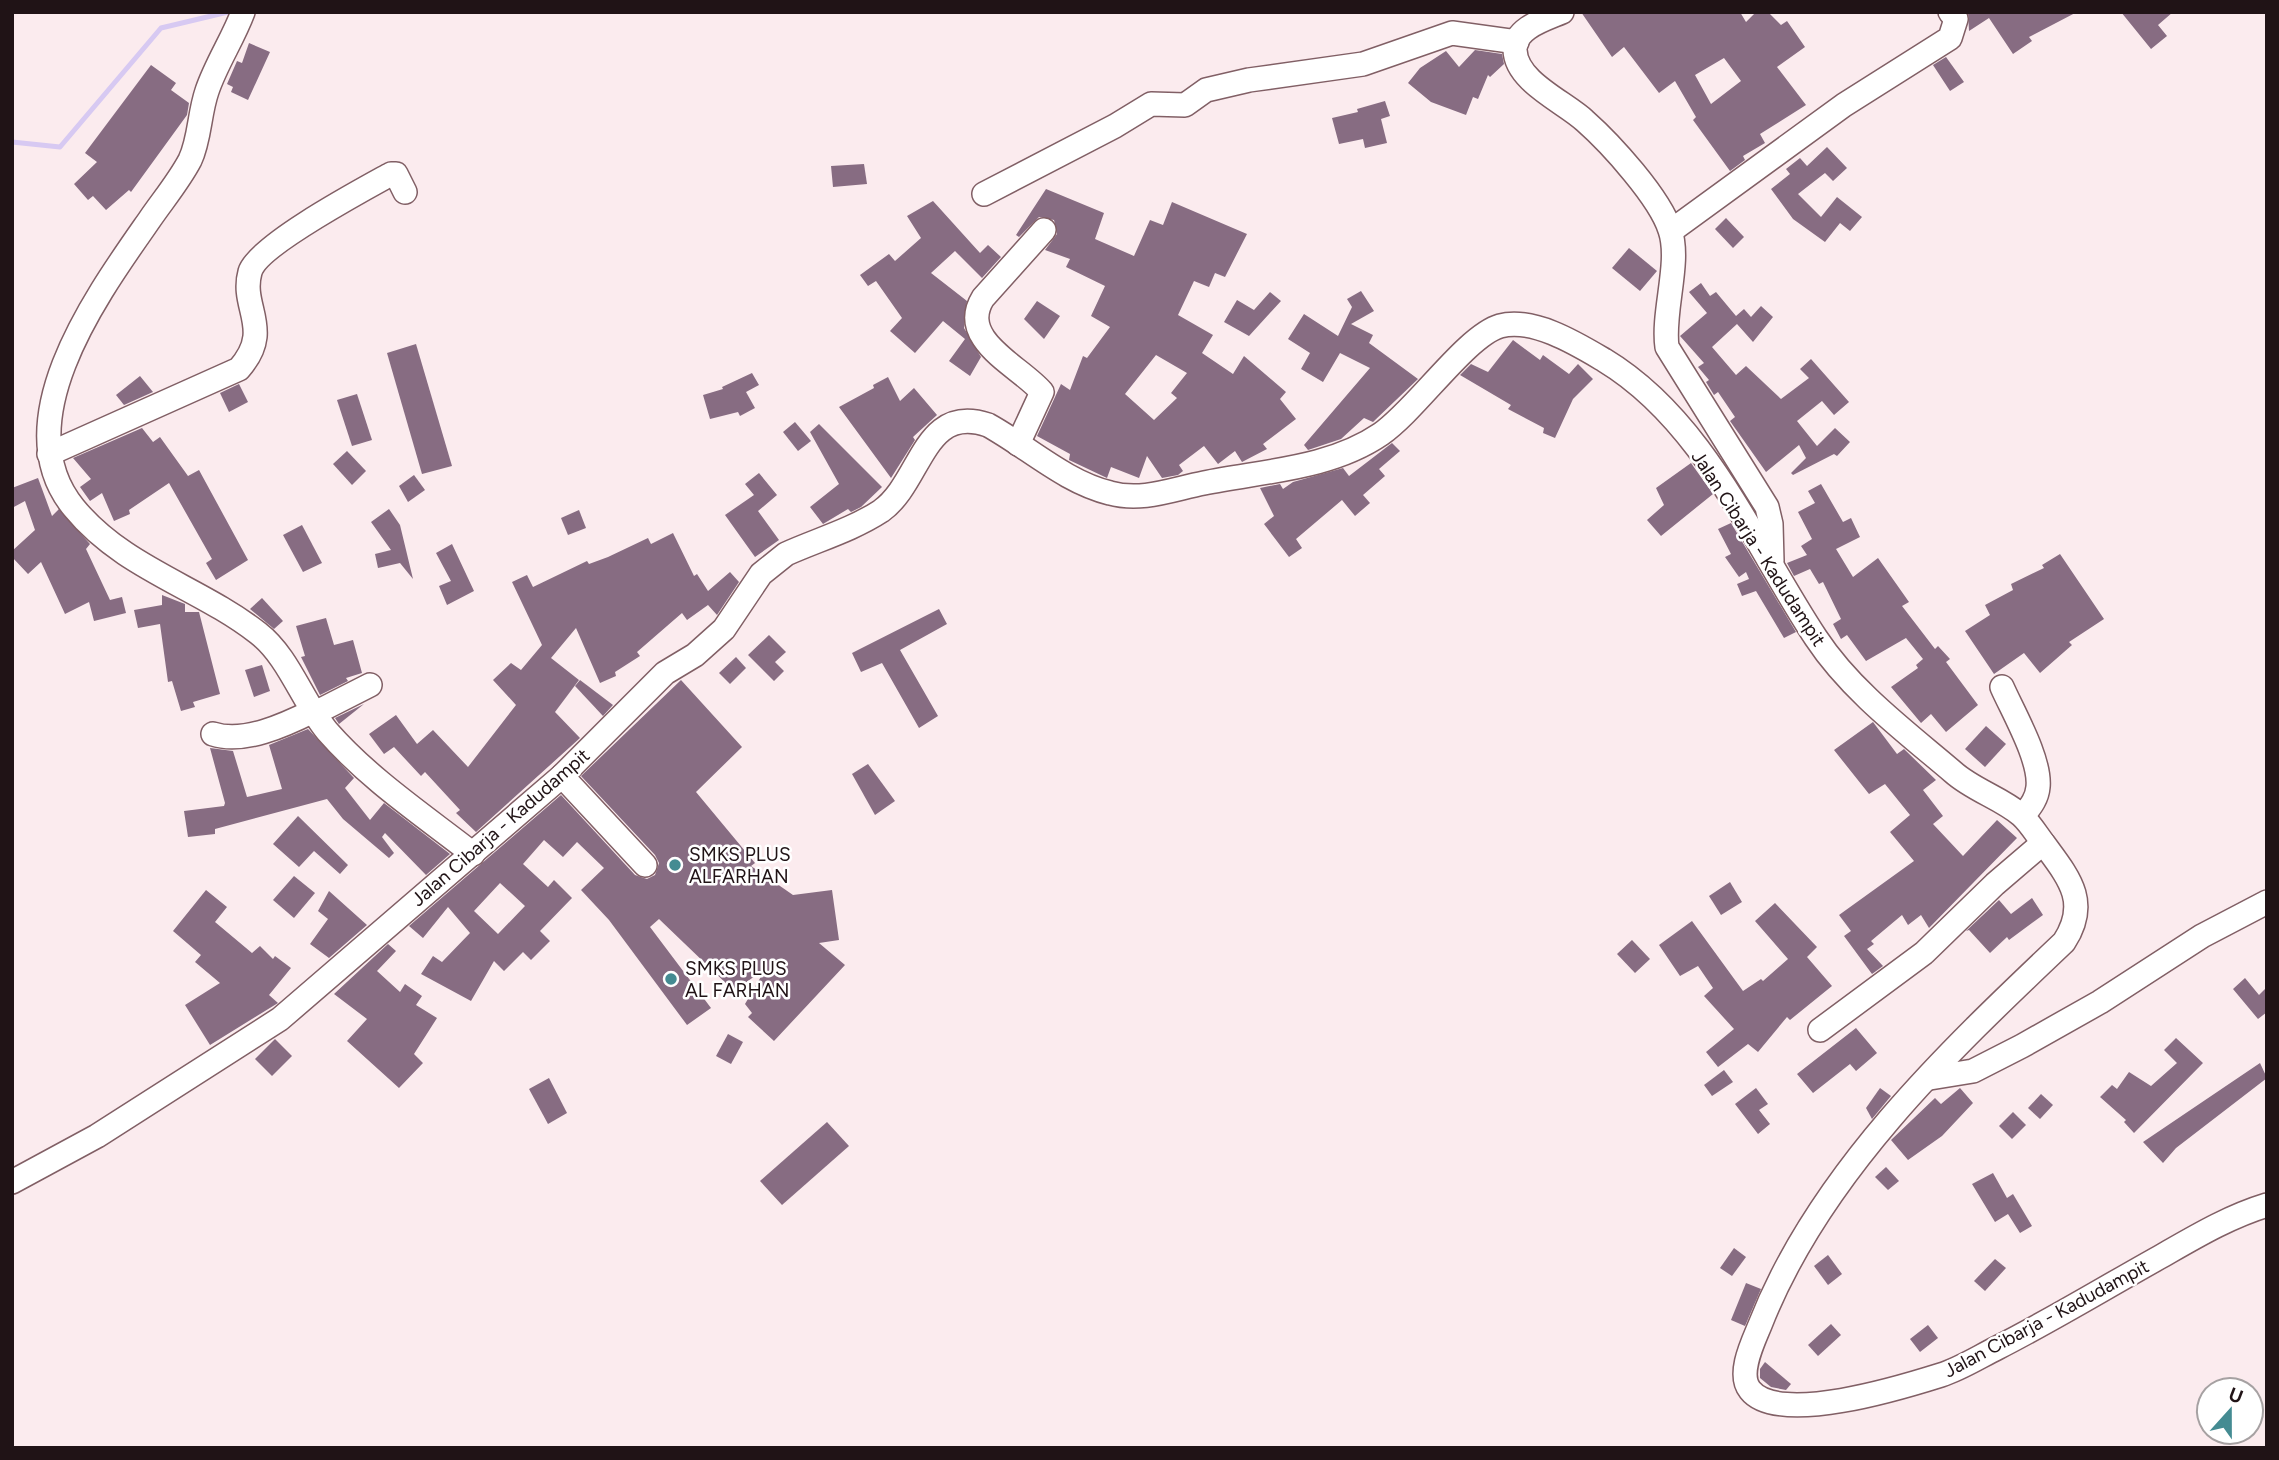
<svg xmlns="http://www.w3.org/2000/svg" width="2279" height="1460" font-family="Figtree,sans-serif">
  <rect width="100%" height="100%" fill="#fbebee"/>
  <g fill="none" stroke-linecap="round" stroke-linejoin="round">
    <path stroke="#d7c9f2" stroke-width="5" d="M12 142 60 147 161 28 228 12"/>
  </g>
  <g fill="#876c82" fill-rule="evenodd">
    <path d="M1581 12H1740L1746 22 1756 12H1768L1781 25 1787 21 1805 47 1777 67 1806 105 1760 134 1765 143 1743 156 1745 160 1730 171 1693 120 1696 117 1675 81 1659 93 1624 47 1612 57ZM1724 58 1741 81 1711 104 1695 75Z"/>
    <path d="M1968 12H2077L2029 37 2032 41 2013 54 1989 18 1969 31Z"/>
    <path d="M2121 12H2173L2158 25 2167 36 2151 49Z"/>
    <path d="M249 43 270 52 248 100 231 92 233 87 227 84 237 61 242 63Z"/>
    <path d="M1475 50 1502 54 1504 64 1490 77 1488 75 1478 99 1473 97 1466 115 1431 102 1408 83 1420 68 1446 51 1459 67Z"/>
    <path d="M1946 57 1964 82 1950 91 1933 65Z"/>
    <path d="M151 65 176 83 171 90 189 103 187 115 131 192 129 190 106 210 93 196 88 200 74 184 97 162 85 153Z"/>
    <path d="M1385 101 1390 116 1381 119 1387 143 1365 148 1363 139 1339 144 1332 118 1358 112 1357 109Z"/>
    <path d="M1827 147 1847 168 1833 181 1825 173 1798 194 1821 217 1837 197 1862 217 1850 231 1840 223 1825 242 1793 219 1771 189 1790 174 1786 169 1800 158 1807 166Z"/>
    <path d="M864 164 867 184 833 187 831 166Z"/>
    <path d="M1046 189 1104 213 1095 239 1134 256 1150 220 1163 225 1172 202 1247 234 1225 277 1215 273 1209 287 1194 281 1178 315 1213 335 1202 353 1233 374 1244 356 1286 392 1280 399 1296 419 1263 444 1267 449 1242 462 1235 451 1218 464 1204 446 1179 465 1183 471 1178 475 1162 478 1147 456 1139 478 1111 467 1107 478 1069 460 1070 454 1037 436 1061 384 1070 390 1083 356 1087 358 1110 327 1091 316 1105 286 1066 267 1070 259 1045 250 1057 234 1054 220 1039 217 1019 237 1016 235ZM1156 355 1187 373 1171 393 1177 398 1154 420 1125 394Z"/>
    <path d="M933 201 980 253 988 245 1001 257 982 278 955 251 931 273 967 301 964 328 981 357 970 376 949 361 965 339 943 321 915 353 890 331 902 318 876 281 868 286 860 275 889 254 895 261 921 238 907 216Z"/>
    <path d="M1726 218 1744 237 1733 248 1715 229Z"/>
    <path d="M1629 248 1657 271 1640 291 1612 268Z"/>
    <path d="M1701 283 1710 296 1716 292 1736 316 1744 309 1751 317 1761 306 1773 317 1753 342 1737 324 1712 347 1736 375 1746 366 1781 399 1809 378 1800 369 1811 359 1849 402 1834 415 1822 401 1797 421 1817 446 1835 428 1850 442 1837 456 1834 454 1793 475 1791 473 1806 458 1799 445 1766 472 1730 421 1735 417 1718 392 1714 395 1706 382 1709 380 1698 367 1704 363 1680 336 1707 313 1689 292Z"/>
    <path d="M1361 291 1374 311 1351 324 1373 335 1369 343 1418 379 1373 422 1364 418 1341 439 1308 450 1304 445 1370 368 1340 353 1323 382 1301 369 1310 353 1288 339 1304 314 1338 336 1352 307 1347 299Z"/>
    <path d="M1270 292 1281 301 1249 336 1224 322 1237 300 1254 310Z"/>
    <path d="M1037 301 1060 316 1044 339 1024 319Z"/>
    <path d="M1513 340 1540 360 1543 355 1569 374 1578 364 1593 379 1573 399 1555 438 1543 433 1544 428 1508 409 1511 405 1460 375 1471 364 1488 372Z"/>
    <path d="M416 344 452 466 422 474 387 353Z"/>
    <path d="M752 373 759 385 746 392 755 408 740 416 738 412 710 419 703 395 723 389 722 387Z"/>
    <path d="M140 376 153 392 124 405 116 395Z"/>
    <path d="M888 377 900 401 914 388 937 415 913 437 915 440 891 478 839 407 874 388 873 385Z"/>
    <path d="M239 384 248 402 229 412 220 393Z"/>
    <path d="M357 394 372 440 352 446 337 400Z"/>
    <path d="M795 422 811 441 798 451 783 432Z"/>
    <path d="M819 424 882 487 861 507 851 512 848 509 823 524 810 507 839 484 810 432Z"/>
    <path d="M142 428 153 442 160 437 188 476 199 470 248 560 216 580 206 563 212 559 169 483 129 510 130 514 114 521 102 493 90 501 80 487 91 479 73 458Z"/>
    <path d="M1392 443 1400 451 1379 469 1385 476 1363 495 1370 503 1355 516 1342 500 1296 539 1302 548 1289 557 1264 524 1274 516 1260 488 1280 484 1283 489 1293 482 1343 468 1349 476Z"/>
    <path d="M347 451 366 471 352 485 333 464Z"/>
    <path d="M1691 463 1713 494 1661 536 1647 520 1664 505 1656 488Z"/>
    <path d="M759 473 777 495 758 511 779 540 755 557 725 515 754 495 745 484Z"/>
    <path d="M414 475 425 490 408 502 399 486Z"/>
    <path d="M38 478 52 516 59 509 90 544 86 549 110 600 122 597 126 613 94 621 89 602 65 614 41 562 28 574 12 557V551L35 530 25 501 12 508V488Z"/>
    <path d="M1821 484 1843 522 1851 518 1860 537 1836 549 1853 577 1878 558 1909 602 1902 606 1935 649 1938 646 1950 659 1946 662 1978 705 1946 732 1931 714 1921 723 1891 687 1918 668 1916 665 1923 659 1906 638 1866 661 1847 635 1841 639 1833 624 1841 619 1823 582 1819 584 1810 569 1794 576 1787 563 1807 555 1801 546 1812 539 1798 512 1815 503 1808 491Z"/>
    <path d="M389 509 400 525 413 579 400 563 378 568 375 554 391 550 371 522Z"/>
    <path d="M579 510 586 528 568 535 561 518Z"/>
    <path d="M1731 523 1796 632 1784 638 1756 591 1742 596 1737 584 1749 579 1746 572 1739 577 1725 557 1731 554 1718 529Z"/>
    <path d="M302 525 322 563 303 572 283 535Z"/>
    <path d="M673 533 694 576 697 574 708 591 730 572 739 582 717 615 708 605 687 620 682 613 637 652 640 656 615 672 616 676 600 683 576 628 551 658 579 680 555 712 580 738 476 832 456 813 460 810 425 772 421 776 394 747 384 754 369 734 396 715 417 744 433 730 468 767 516 705 493 680 511 663 521 670 542 645 512 582 527 575 533 587 587 561 589 564 608 557 648 538 651 544Z"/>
    <path d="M452 544 474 591 447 605 439 586 451 581 436 553Z"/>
    <path d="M2060 554 2104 619 2069 642 2072 645 2040 673 2024 653 1994 674 1965 631 1990 615 1985 605 2013 590 2011 584 2044 568 2042 565Z"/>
    <path d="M162 595 185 604V612H199L220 694 193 702 195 707 181 711 172 681 168 682 160 624 138 628 134 610 162 605Z"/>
    <path d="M262 598 283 621 274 629 250 609Z"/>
    <path d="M939 609 947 624 900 650 938 716 919 728 882 663 861 672 852 653Z"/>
    <path d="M326 618 334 645 353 640 362 673 346 678 348 681 320 695 301 657 305 656 296 626Z"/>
    <path d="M769 635 786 652 775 662 784 671 774 681 748 655Z"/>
    <path d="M736 657 746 668 730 684 719 673Z"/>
    <path d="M262 665 270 691 254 697 245 670Z"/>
    <path d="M580 680 613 705 603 716 575 686Z"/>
    <path d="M681 680 742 747 696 792 755 863 751 866 793 895 832 890 839 940 819 943 845 965 774 1041 748 1017 752 1013 745 1004 766 968 734 991 659 919 650 927 711 1008 687 1025 609 920 581 890 604 868 577 842 563 857 544 840 523 864 548 887 554 880 572 898 540 931 550 941 531 960 523 952 504 971 494 961 471 1001 421 974 433 956 442 962 470 933 448 907 423 938 409 926 561 795 635 875 647 879 655 875 659 863 655 855 581 776ZM500 883 525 906 498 934 474 911Z"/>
    <path d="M364 704 339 724 335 718Z"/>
    <path d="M1873 722 1897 754 1904 749 1936 780 1923 790 1943 816 1933 824 1963 856 1997 820 2017 838 1929 928 1921 915 1908 925 1902 915 1871 941 1874 944 1867 949 1883 966 1872 974 1844 936 1851 931 1839 915 1914 861 1890 832 1910 815 1885 784 1869 794 1834 750Z"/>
    <path d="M1986 726 2006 744 1985 767 1965 749Z"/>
    <path d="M308 729 354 778 345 788 370 820 384 803 450 854 426 875 385 833 382 837 394 853 389 858 343 819 327 799 215 829V834L188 837 184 811 224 806 225 803 210 748 233 751 247 797 282 789 269 745Z"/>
    <path d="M868 764 895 801 875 815 852 774Z"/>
    <path d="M298 816 348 865 340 874 314 851 299 867 273 844Z"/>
    <path d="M294 876 315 893 294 918 273 900Z"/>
    <path d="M1730 882 1742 902 1721 915 1709 896Z"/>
    <path d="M206 890 227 907 215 922 252 953 260 946 273 959 275 956 291 968 269 995 278 1003 210 1045 185 1005 220 983 195 962 201 955 173 931Z"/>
    <path d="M329 891 367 925 329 958 310 944 328 919 318 911Z"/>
    <path d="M2032 898 2043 915 2009 940 2007 937 1990 953 1969 930 1966 931 1999 900 2011 914Z"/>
    <path d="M1775 903 1817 947 1807 957 1832 986 1790 1020 1787 1017 1758 1052 1748 1044 1718 1067 1706 1052 1734 1029 1704 996 1713 988 1698 966 1680 976 1659 945 1692 921 1743 991 1761 979 1763 981 1788 959 1755 921Z"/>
    <path d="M1632 940 1650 959 1635 973 1617 954Z"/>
    <path d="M388 944 396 951 377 971 400 992 405 984 422 996 416 1005 437 1018 414 1054 423 1063 399 1088 347 1041 367 1019 334 994Z"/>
    <path d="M2245 978 2259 995 2267 987V1012L2258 1019 2233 989Z"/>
    <path d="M1856 1028 1877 1053 1856 1071 1850 1064 1813 1093 1797 1074Z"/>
    <path d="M728 1034 743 1042 731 1064 716 1056Z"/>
    <path d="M2176 1038 2203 1063 2134 1133 2124 1122 2126 1120 2100 1097 2112 1085 2117 1089 2129 1072 2151 1086 2177 1063 2164 1050Z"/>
    <path d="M275 1039 292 1056 272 1076 255 1059Z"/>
    <path d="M2260 1063 2267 1078 2176 1148 2163 1163 2143 1142Z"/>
    <path d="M1724 1070 1733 1082 1712 1096 1704 1085Z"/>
    <path d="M549 1078 567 1113 548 1124 529 1089Z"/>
    <path d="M1756 1088 1768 1104 1759 1110 1770 1124 1758 1134 1735 1104Z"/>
    <path d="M1880 1088 1891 1096 1872 1119 1866 1108Z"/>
    <path d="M1960 1088 1973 1103 1942 1136 1908 1160 1891 1140 1935 1098 1941 1104Z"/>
    <path d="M2041 1094 2053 1105 2040 1119 2028 1108Z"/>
    <path d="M2013 1112 2026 1125 2012 1139 1999 1126Z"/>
    <path d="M827 1122 849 1146 782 1205 760 1181Z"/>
    <path d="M1886 1167 1899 1181 1888 1190 1875 1177Z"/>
    <path d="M1993 1173 2007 1198 2013 1194 2032 1226 2020 1233 2008 1214 1995 1222 1972 1184Z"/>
    <path d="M1734 1248 1746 1257 1732 1276 1720 1268Z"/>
    <path d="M1828 1255 1842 1274 1828 1285 1814 1266Z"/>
    <path d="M1995 1259 2006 1268 1985 1291 1974 1281Z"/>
    <path d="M1746 1283 1761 1289 1745 1326 1731 1320Z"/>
    <path d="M1831 1324 1841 1335 1818 1356 1808 1345Z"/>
    <path d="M1928 1325 1938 1338 1920 1352 1910 1339Z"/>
    <path d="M1765 1362 1791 1384 1786 1390 1771 1387 1760 1378V1369Z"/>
  </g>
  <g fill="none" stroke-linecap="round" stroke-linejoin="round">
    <defs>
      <g id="minor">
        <path d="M243 12C233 39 216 64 207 91 199 114 200 139 190 160 179 181 163 200 150 219 99 292 3 422 74 508 123 568 199 587 258 633 289 657 302 701 327 731 369 779 423 815 473 854"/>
        <path d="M1562 12C1546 19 1514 28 1515 50 1516 82 1565 102 1585 121 1611 144 1660 198 1670 230 1681 262 1662 312 1667 347L1767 507 1771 524 1772 561"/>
        <path d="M984 194 1115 126 1151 104 1185 105 1206 90 1249 80 1363 64 1452 33 1517 42"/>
        <path d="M1671 231 1844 105 1950 38 1956 19 1950 12"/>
        <path d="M1018 444 1042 392C1020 366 957 340 983 298L1044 230"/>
        <path d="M49 454 239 369C274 329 240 308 250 272 257 246 364 189 391 174H396L405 192"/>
        <path d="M2002 687C2013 712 2041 760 2038 787 2037 799 2030 807 2023 816"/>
        <path d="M315 713 370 685"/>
        <path d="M213 734C244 744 285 725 313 711"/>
        <path d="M562 776 645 865"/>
        <path d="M1820 1030 1924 953 1995 884 2043 843"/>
        <path d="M1930 1078 1973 1071 2022 1046 2100 1002 2202 936 2267 902"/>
        <path d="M12 1182 97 1136 280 1019 562 776 665 673 695 655 724 629 761 574 786 554C817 540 852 530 881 511 922 482 923 403 988 425 1028 447 1065 482 1110 493 1142 502 1173 489 1204 483 1262 471 1330 469 1381 434 1416 410 1466 336 1500 326 1533 317 1577 344 1604 360 1705 421 1753 543 1816 638 1851 691 1906 732 1953 772 1973 790 2001 798 2021 815 2030 823 2037 835 2044 844 2069 878 2090 902 2064 942 1948 1052 1819 1174 1760 1325 1753 1342 1737 1374 1750 1390 1778 1426 1903 1387 1941 1375 1960 1369 1979 1357 1997 1348 2052 1320 2106 1287 2160 1257 2195 1237 2228 1217 2267 1205"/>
      </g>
    </defs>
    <use href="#minor" stroke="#815f65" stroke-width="26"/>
    <use href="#minor" stroke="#fff" stroke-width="23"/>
  </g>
  <g fill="#448b92" stroke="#fff" stroke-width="2.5">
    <circle cx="675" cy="865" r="7"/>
    <circle cx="671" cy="979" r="7"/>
  </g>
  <g text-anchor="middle" stroke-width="5" stroke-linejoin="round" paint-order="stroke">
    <g font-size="19" fill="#201316" stroke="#fff">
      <text transform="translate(1759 548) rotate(57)" y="7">Jalan Cibarja - Kadudampit</text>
      <text transform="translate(500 827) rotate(-41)" y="7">Jalan Cibarja - Kadudampit</text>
      <text transform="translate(2046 1318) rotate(-28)" y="7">Jalan Cibarja - Kadudampit</text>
    </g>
    <g font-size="19" fill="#201316" stroke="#fff" text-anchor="start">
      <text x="689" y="861">SMKS PLUS<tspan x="689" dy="22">ALFARHAN</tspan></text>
      <text x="685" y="975">SMKS PLUS<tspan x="685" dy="22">AL FARHAN</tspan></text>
    </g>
  </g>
  <rect width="2279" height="1460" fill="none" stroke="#201316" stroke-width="28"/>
  <g transform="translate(2230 1411) rotate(21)"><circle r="33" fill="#ffffff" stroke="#a6a1a2" stroke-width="2"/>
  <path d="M0-5L12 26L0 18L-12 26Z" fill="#448b92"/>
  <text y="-10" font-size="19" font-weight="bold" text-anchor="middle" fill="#201316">U</text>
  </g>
</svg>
